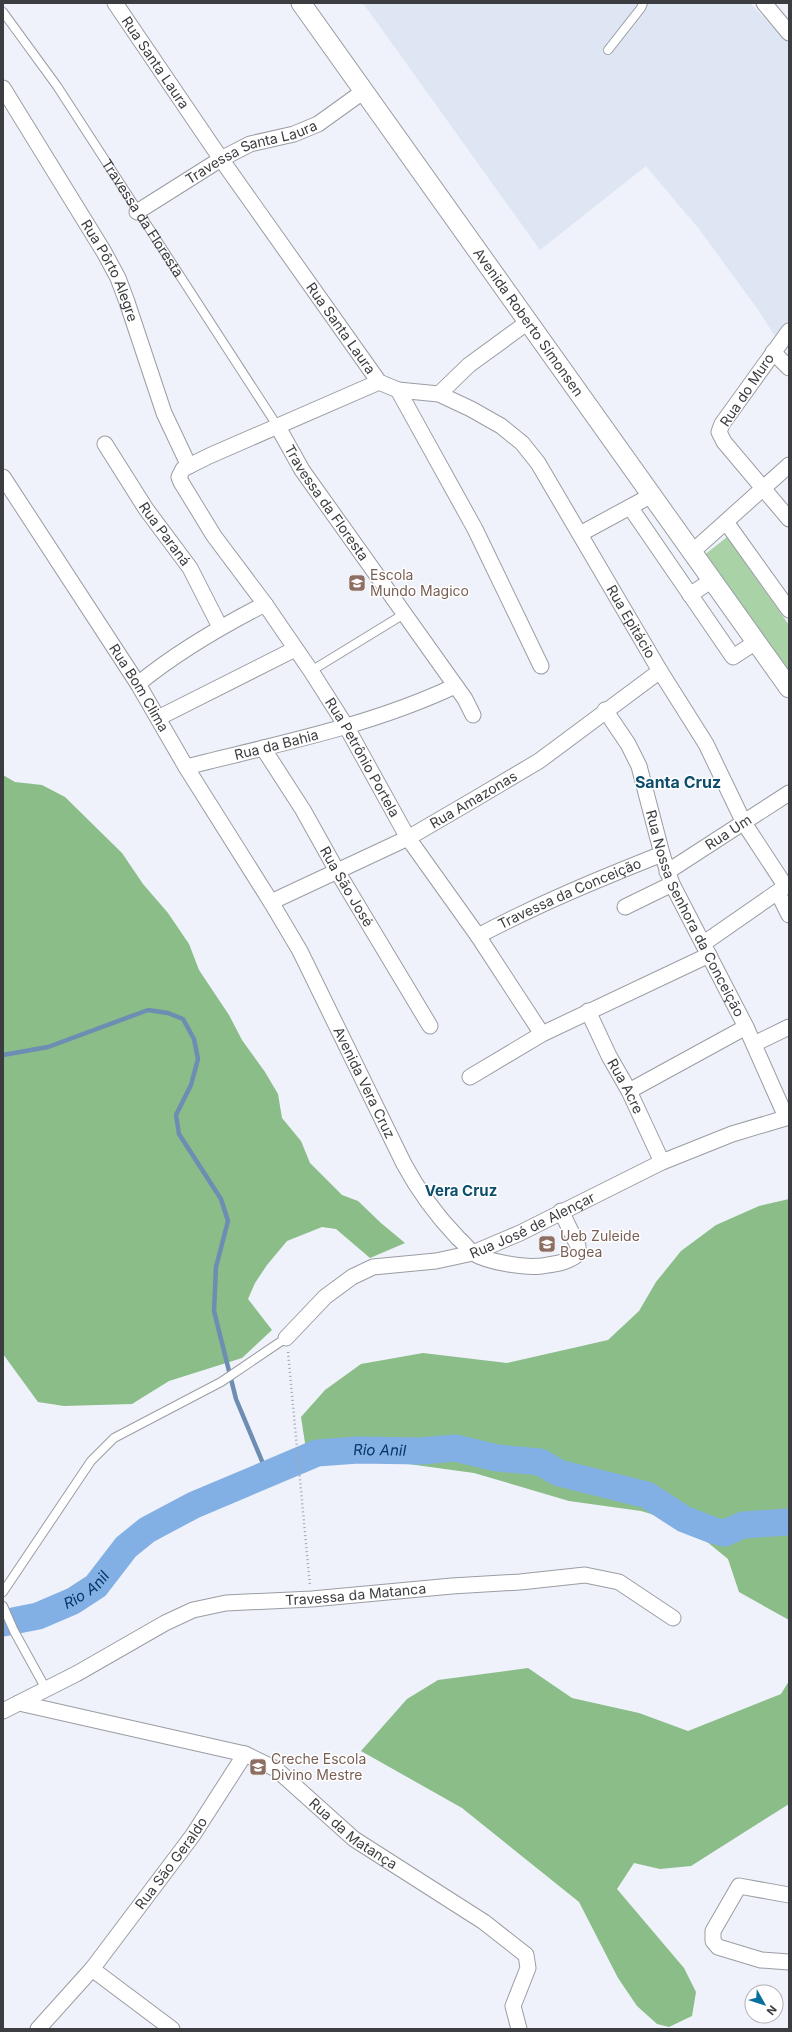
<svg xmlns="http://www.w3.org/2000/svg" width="792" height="2032" font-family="Inter,sans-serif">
  <rect width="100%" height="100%" fill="#eff2fa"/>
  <path fill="#dee5f3" d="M363 3H750L789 44V320L776 338 759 311 699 229 646 166 540 250Z"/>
  <path fill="#a9d2a7" d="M727 537 789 625V677L703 556Z"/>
  <g fill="#8abd88">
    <path d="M3 775 15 782 42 785 65 797 122 853 143 884 168 913 189 944 199 970 229 1015 242 1040 265 1072 278 1094 282 1118 301 1141 310 1163 342 1195 358 1201 381 1223 405 1243 370 1258 336 1229 322 1227 287 1241 267 1265 255 1283 248 1299 272 1330 242 1358 169 1381 132 1404 64 1406 38 1402 3 1354Z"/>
    <path d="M789 1199V1620L739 1592 728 1559 701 1537 671 1520 641 1511 569 1501 474 1473 401 1463 327 1461 307 1456 301 1417 325 1390 361 1364 423 1353 507 1363 608 1340 639 1311 656 1282 681 1251 716 1225 759 1206Z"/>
    <path d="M528 1668 572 1698 639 1713 688 1731 781 1694 789 1681V1804L691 1866 660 1869 634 1863 617 1889 684 1968 696 1992 692 2016 669 2027 657 2024 637 2006 618 1978 579 1902 462 1808 361 1751 407 1699 438 1680Z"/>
  </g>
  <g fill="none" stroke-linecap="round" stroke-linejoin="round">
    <path stroke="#6d8db3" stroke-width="4.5" d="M3 1055 48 1047 148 1010 168 1013 183 1019 194 1039 198 1059 191 1085 176 1115 179 1134 221 1199 228 1221 216 1267 214 1311 236 1399 267 1473"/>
    <path stroke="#82afe4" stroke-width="27" id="s1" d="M3 1623 38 1616 73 1601 96 1586 126 1547 147 1530 194 1505 317 1453 358 1450 421 1451 455 1448 497 1458 540 1462 559 1473 647 1495 684 1519 715 1531 725 1533 743 1525 789 1522"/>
    <defs>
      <g id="service">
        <path id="s2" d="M3 12 57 86 278 427"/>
        <path d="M608 50 641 8 643 3"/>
        <path d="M311 671 404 614"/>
        <path d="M3 1592 91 1461 114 1438 221 1382 286 1338"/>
        <path d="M3 1606 14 1631 46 1689"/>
      </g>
      <g id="minor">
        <path id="s3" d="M115 3 221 159 379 382 398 390 439 394 471 409 501 426 522 443 538 463 660 671 706 744 744 823 786 887"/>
        <path d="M764 3 789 33"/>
        <path id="s4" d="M3 88 104 252 118 278 127 302 164 413 189 466"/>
        <path id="s5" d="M137 212 221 159 250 144 294 134 318 124 364 91"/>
        <path d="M789 331 722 424 719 432 724 442 789 519"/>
        <path d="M773 352 789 368"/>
        <path id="s6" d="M379 382 209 456 183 469 179 477 181 482 214 536 265 604 311 671 346 726 408 838 478 936 542 1034"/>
        <path d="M398 390 475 529 541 666"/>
        <path d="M439 394 469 365 528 322"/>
        <path id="s7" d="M278 427 302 470 465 699 473 715"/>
        <path id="s8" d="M105 444 146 509 190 568 220 627"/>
        <path id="s9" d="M3 477 138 684 186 767 271 902 300 951 404 1164C419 1192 436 1215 458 1238 463 1242 468 1249 473 1253 487 1262 525 1268 541 1266 554 1264 568 1263 578 1254V1246L561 1211"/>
        <path d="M630 507 733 657 756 642"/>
        <path d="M726 522 789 610"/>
        <path d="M580 534 652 495"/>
        <path d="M692 552 789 465"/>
        <path d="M690 595 712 580"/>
        <path d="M138 684C177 652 220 627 265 604"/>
        <path id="s10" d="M605 710 628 744 639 766 662 854 672 884 746 1027 786 1117"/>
        <path d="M158 718 295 649"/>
        <path id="s11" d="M263 748 303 810 337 871 430 1026"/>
        <path id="s12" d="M186 767C277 744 370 726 455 686"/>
        <path id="s13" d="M667 872 789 793"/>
        <path d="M778 893 789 915"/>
        <path id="s14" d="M271 902 408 838 480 796 539 761 660 671"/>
        <path d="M625 907 672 884"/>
        <path id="s15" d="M478 936C538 904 599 879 662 854"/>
        <path d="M704 943 789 884"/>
        <path id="s16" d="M588 1011 609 1056 629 1091 662 1162"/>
        <path d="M754 1044 789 1027"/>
        <path d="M470 1077 542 1034 709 955"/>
        <path d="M629 1091 746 1027"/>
        <path id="s17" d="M286 1338 325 1297 352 1277 373 1267 436 1261 473 1253 520 1233 662 1162 732 1134 789 1117"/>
        <path id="s18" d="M19 1703 245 1754 276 1769 354 1839 484 1922 526 1955 528 1968 513 2006 519 2029"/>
        <path id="s19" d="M3 1711 76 1674 165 1623 193 1610 226 1603 312 1599 452 1586 520 1582 585 1575 619 1582 673 1618"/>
        <path d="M789 1895 739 1886 713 1931V1941L718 1947 761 1960 789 1962"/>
        <path d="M92 1969 172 2029"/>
        <path id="s20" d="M38 2029 92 1969 193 1835 245 1754"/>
      </g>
      <g id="tertiary">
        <path id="s21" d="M301 3 789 688"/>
      </g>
    </defs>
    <use href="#service" stroke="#9a9da3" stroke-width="10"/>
    <use href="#minor" stroke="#9a9da3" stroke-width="17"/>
    <use href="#tertiary" stroke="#9a9da3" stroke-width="21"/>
    <path stroke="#a4a6ac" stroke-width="2.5" stroke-dasharray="1 3" stroke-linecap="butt" d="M288 1352 310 1586"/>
    <use href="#service" stroke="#fff" stroke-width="8"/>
    <use href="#minor" stroke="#fff" stroke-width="15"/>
    <use href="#tertiary" stroke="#fff" stroke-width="19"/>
  </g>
  <defs>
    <symbol id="school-square" viewBox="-11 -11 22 22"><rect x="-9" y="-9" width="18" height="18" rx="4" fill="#8d6e63" stroke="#fff"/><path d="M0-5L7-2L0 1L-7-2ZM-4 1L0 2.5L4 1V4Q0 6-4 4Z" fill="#fff"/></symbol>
  </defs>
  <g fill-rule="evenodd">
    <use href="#school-square" x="347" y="573" width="20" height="20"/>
    <use href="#school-square" x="537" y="1234" width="20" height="20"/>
    <use href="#school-square" x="248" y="1757" width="20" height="20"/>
  </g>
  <g text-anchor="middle" stroke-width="3" stroke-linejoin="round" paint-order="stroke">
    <g font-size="14" fill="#3c3d40" stroke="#fff">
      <text dy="5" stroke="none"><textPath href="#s3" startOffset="72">Rua Santa Laura</textPath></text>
      <text dy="5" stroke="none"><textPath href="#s5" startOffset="130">Travessa Santa Laura</textPath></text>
      <text dy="5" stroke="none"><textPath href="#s2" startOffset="249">Travessa da Floresta</textPath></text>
      <text dy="5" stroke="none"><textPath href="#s4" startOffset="212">Rua Pôrto Alegre</textPath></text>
      <text dy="5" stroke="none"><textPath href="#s21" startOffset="392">Avenida Roberto Símonsen</textPath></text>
      <text dy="5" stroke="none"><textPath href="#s3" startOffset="396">Rua Santa Laura</textPath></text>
      <text transform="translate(747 390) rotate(-56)" y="5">Rua do Muro</text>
      <text dy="5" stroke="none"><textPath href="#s7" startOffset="90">Travessa da Floresta</textPath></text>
      <text dy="5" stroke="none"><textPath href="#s8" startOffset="108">Rua Paraná</textPath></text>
      <text dy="5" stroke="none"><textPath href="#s3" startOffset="830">Rua Epitácio</textPath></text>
      <text dy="5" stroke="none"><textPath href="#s9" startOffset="251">Rua Bom Clima</textPath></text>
      <text dy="5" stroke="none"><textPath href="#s12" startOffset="93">Rua da Bahia</textPath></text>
      <text dy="5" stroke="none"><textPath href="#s6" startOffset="559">Rua Petrônio Portela</textPath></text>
      <text dy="5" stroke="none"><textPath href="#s14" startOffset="227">Rua Amazonas</textPath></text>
      <text dy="5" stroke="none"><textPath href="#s13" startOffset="73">Rua Um</textPath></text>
      <text dy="5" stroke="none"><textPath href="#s11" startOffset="162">Rua São José</textPath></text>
      <text dy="5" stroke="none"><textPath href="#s15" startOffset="101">Travessa da Conceição</textPath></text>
      <text dy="5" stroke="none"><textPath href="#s10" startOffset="224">Rua Nossa Senhora da Conceição</textPath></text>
      <text dy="5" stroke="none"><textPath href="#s9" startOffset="706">Avenida Vera Cruz</textPath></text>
      <text dy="5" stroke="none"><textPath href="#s16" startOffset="84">Rua Acre</textPath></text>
      <text dy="5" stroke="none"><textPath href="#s17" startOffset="280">Rua José de Alençar</textPath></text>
      <text dy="5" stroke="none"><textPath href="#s19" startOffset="379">Travessa da Matanca</textPath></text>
      <text dy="5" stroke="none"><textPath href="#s18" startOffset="367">Rua da Matança</textPath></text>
      <text dy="5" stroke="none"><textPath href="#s20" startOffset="213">Rua São Geraldo</textPath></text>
    </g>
    <g font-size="14" fill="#785e54" stroke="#fff" text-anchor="start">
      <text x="370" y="580">Escola<tspan x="370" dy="16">Mundo Magico</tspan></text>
      <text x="560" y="1241">Ueb Zuleide<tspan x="560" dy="16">Bogea</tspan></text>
      <text x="271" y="1764">Creche Escola<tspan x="271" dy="16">Divino Mestre</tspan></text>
    </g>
    <g font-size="15" font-weight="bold" fill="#0d4e6d" stroke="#fff">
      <text x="461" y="1196">Vera Cruz</text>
    </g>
    <g font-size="15" font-style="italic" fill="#053666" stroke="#fff">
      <text dy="5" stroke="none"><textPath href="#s1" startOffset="427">Rio Anil</textPath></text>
      <text dy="5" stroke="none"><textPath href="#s1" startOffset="91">Rio Anil</textPath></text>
    </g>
    <g font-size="16" font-weight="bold" fill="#0d4e6d" stroke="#fff">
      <text x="678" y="788">Santa Cruz</text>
    </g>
  </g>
  <rect width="792" height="2032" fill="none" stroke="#3c3d40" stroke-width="8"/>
  <g transform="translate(764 2004) rotate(129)"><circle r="19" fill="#ffffff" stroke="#b1b1b3"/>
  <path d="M0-3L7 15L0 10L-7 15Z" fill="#09709d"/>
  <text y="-6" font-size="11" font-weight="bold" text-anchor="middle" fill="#3c3d40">N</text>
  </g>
</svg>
